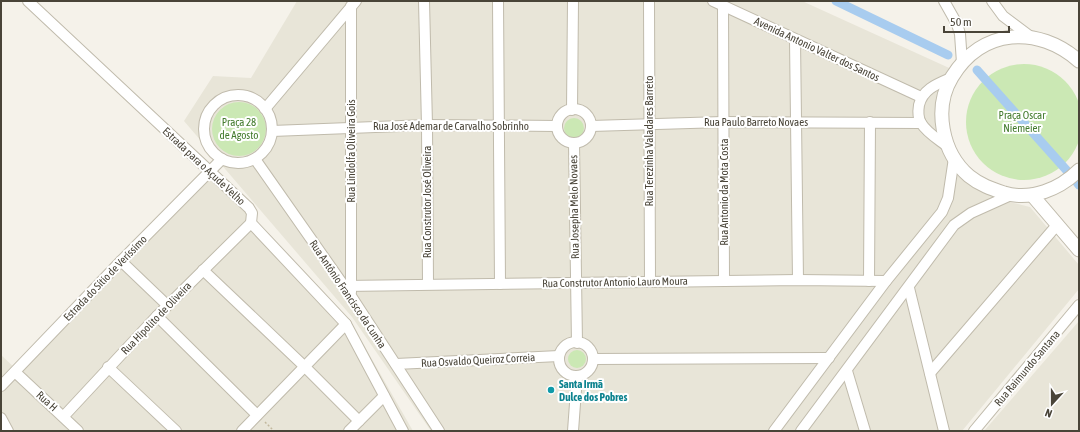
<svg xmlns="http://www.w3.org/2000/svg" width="1080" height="432" font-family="'Asap Condensed',sans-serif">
  <rect width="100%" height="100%" fill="#f5f2ea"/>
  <g fill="#e8e5d8">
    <path d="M297 1H802L958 72 943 113 959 171 1001 200 1030 207 1079 265V289L962 431H431L352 317 184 121 213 76 251 78Z"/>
    <path d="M211 175 350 321 413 431H85L14 365Z"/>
    <path d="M1079 321V431H984Z"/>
    <path d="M1 355 82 431H1Z"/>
  </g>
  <g fill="#cbe8b4">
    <circle cx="1024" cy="122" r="58"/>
    <circle cx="239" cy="129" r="27"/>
    <circle cx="574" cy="128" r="10"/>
    <circle cx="577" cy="359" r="9"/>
  </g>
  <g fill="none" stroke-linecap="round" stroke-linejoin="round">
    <g stroke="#a8ccef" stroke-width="9">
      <path d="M836 1 948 55"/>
      <path d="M977 70 1069 173"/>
      <path d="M1076 181 1079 185"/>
    </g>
    <defs>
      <g id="minor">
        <path d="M28 1 249 208 252 213 251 223 346 324 403 431"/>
        <path d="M424 1 427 125 428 284"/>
        <path d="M498 1 500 284"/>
        <path d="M649 1 650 282"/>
        <path d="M713 1 921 97"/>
        <path d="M944 1 957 24 960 34 962 63"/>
        <path d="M992 1 1003 16 1031 37"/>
        <path d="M351 6V292"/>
        <path d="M723 6 724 281"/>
        <path d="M795 40 798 280"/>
        <circle cx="238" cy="129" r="34"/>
        <path d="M265 109 356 1"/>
        <circle cx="574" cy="126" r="17"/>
        <path d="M572 110 573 1"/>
        <path d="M591 126 723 122 921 123"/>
        <path d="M272 131 427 125 557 126"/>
        <path d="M574 143 577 343"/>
        <path d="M947 146C938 139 927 133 921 123 918 118 918 111 919 105 923 89 937 84 951 78"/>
        <path d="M255 159 351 296 439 431"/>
        <path d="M121 261 167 305"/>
        <path d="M203 270 304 366 359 421"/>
        <path d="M869 281 870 122"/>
        <path d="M344 286 798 280 886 281"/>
        <path d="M909 288 944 431"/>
        <path d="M157 316 257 415"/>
        <circle cx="576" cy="359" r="17"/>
        <path d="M593 359 829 358"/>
        <path d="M396 364 559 356"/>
        <path d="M108 367 176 431"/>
        <path d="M847 371 865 431"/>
        <path d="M15 372 78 431"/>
        <path d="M930 373 1057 225"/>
        <path d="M1 386 121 261 222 159"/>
        <path d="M64 416 157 316 251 223"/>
        <path d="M1 418 8 431"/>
        <path d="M242 431 346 324"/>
        <path d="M349 431 384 396"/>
        <path d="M573 431 577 376"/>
        <path d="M774 431 886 281 942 212 948 198 954 158"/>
        <path d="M801 431 954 225 971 213 1011 195"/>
        <path d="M974 431 1079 305"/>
      </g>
      <g id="tertiary">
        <path d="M1079 61C1038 25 982 28 952 77 933 108 942 153 969 176 980 185 992 189 1004 193 1031 201 1060 189 1079 170"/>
        <path d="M1032 195 1079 250"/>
      </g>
    </defs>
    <use href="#minor" stroke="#c0bbac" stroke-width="12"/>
    <use href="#tertiary" stroke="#c0bbac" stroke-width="15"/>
    <path stroke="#c2b89e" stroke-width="1.5" stroke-dasharray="2 2" stroke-linecap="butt" d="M265 422 274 431"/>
    <use href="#minor" stroke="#fff" stroke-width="10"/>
    <use href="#tertiary" stroke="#fff" stroke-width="13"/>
  </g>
  <circle fill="#0f9aa8" stroke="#fff" stroke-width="1.5" cx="551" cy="390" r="4"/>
  <g text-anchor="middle" stroke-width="4" stroke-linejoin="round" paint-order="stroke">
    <g font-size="11" fill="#494438" stroke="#fff">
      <text transform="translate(817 49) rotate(25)" y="4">Avenida Antonio Valter dos Santos</text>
      <text x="756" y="126">Rua Paulo Barreto Novaes</text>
      <text x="451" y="130">Rua José Ademar de Carvalho Sobrinho</text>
      <text transform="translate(649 141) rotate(-90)" y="4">Rua Terezinha Valadares Barreto</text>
      <text transform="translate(351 151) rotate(-90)" y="4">Rua Lindolfa Oliveira Gois</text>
      <text transform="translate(204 166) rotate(43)" y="4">Estrada para o Açude Velho</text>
      <text transform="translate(724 192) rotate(-90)" y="4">Rua Antonio da Mota Costa</text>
      <text transform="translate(427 202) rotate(-90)" y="4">Rua Construtor José Oliveira</text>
      <text transform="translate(574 207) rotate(-91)" y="4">Rua Josepha Melo Novaes</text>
      <text transform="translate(105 278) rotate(-46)" y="4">Estrada do Sítio de Veríssimo</text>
      <text transform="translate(615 282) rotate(-1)" y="4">Rua Construtor Antonio Lauro Moura</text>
      <text transform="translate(348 294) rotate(56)" y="4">Rua Antônio Francisco da Cunha</text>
      <text transform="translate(156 318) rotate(-46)" y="4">Rua Hipolito de Oliveira</text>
      <text transform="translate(478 360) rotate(-3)" y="4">Rua Osvaldo Queiroz Correia</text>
      <text transform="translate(1027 368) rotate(-50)" y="4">Rua Raimundo Santana</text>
      <text transform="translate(47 401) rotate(42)" y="4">Rua H</text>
    </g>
    <g font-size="11" fill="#427a2c" stroke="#fff">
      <text x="1022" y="119">Praça Oscar<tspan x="1022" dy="13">Niemeier</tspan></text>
      <text x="239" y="126">Praça 28<tspan x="239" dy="13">de Agosto</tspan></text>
    </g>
    <g font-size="11" font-weight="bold" fill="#0d838f" stroke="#fff" text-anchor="start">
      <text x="559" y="388">Santa Irmã<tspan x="559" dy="13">Dulce dos Pobres</tspan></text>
    </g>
  </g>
  <rect width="1080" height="432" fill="none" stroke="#494438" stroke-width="4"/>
  <g transform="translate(1052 404) rotate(201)" stroke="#ffffff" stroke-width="3" paint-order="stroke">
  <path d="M0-3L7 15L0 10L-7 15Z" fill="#494438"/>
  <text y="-6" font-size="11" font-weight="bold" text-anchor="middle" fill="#494438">N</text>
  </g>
  <path d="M944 26v6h65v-6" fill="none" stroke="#494438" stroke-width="2"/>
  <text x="950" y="26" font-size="12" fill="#494438" stroke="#ffffff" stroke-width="3" paint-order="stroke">50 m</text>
</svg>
